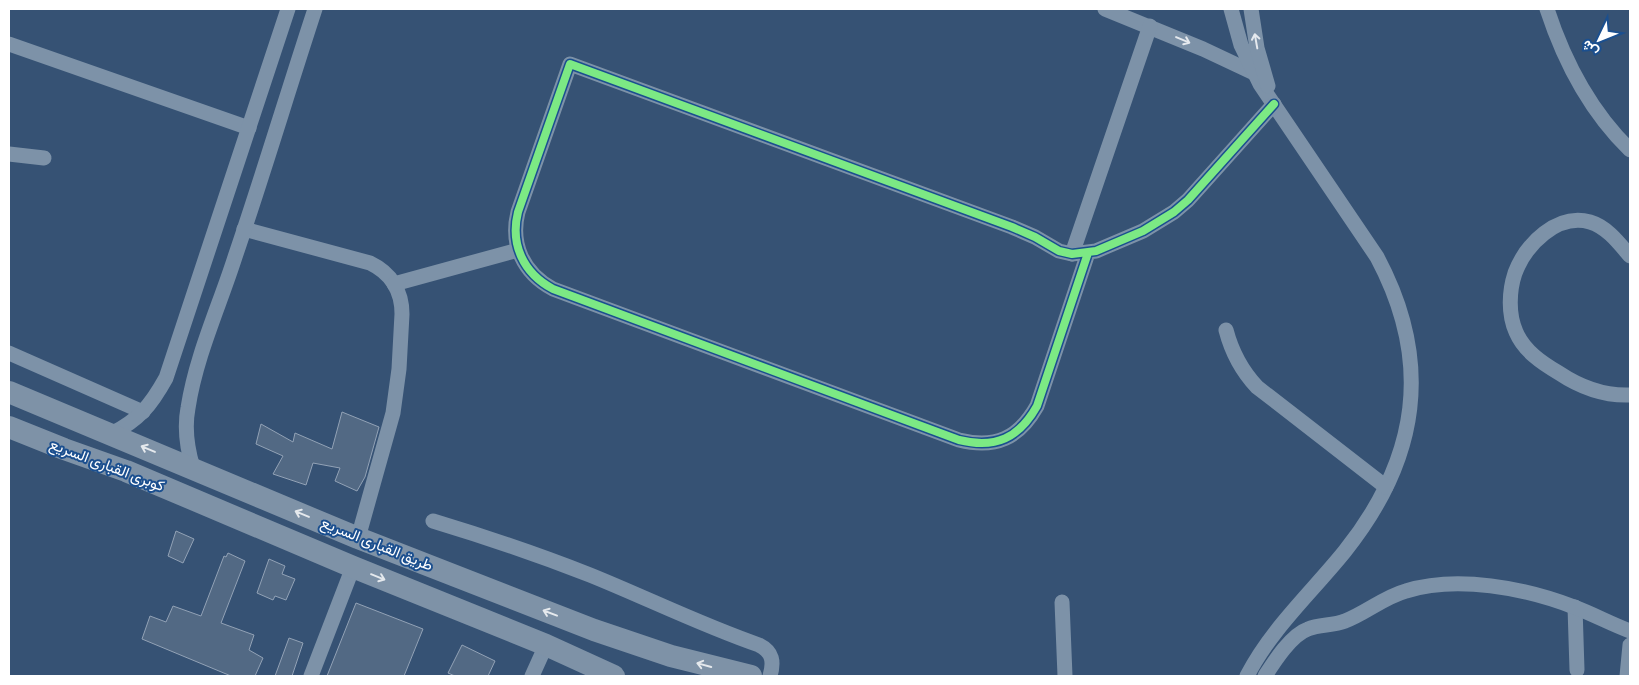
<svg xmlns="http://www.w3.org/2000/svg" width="1639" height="685" font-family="Signika,Vazirmatn,sans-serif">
  <rect width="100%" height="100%" fill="#365274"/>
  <g fill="#526984" stroke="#92a2b6">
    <path d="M342 412 379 427 365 477 357 491 335 481 340 468 313 463 306 485 273 474 283 456 256 444 261 424 293 442 295 433 332 449Z"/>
    <path d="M176 531 194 539 183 563 168 556Z"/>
    <path d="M228 553 245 561 221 623 254 635 249 650 263 658 255 676H231L142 639 150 616 166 622 173 606 201 616 224 556 226 557Z"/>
    <path d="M269 559 285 566 282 574 295 579 286 600 275 596 273 600 257 593Z"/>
    <path d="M356 603 423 629 404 676H327Z"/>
    <path d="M289 638 303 643 292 676H275Z"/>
    <path d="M462 645 495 661 488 676H455L448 673Z"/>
  </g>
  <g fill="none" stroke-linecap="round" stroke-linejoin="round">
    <g stroke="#7d92a8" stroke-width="15">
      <path d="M1105 9 1203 49 1254 73"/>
      <path d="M1231 9 1241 45 1260 84 1377 257C1433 362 1419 458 1345 551 1312 592 1271 629 1247 676"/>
      <path d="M1251 9 1257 48 1268 86"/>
      <path d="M1547 9C1564 61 1590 111 1630 150"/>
      <path d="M9 44 249 128"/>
      <path d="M9 154 44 158"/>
      <path d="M244 229 370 263C391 273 402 291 402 314L399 369 393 413 358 538"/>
      <path d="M1088 253 1037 406C1019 438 996 449 959 440L553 289C523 273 510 244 518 212L570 64 1012 227 1035 237 1059 251 1072 254 1096 251 1143 231 1174 212 1188 200 1274 104"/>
      <path d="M1072 254 1150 26"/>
      <path d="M1630 256C1619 243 1607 227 1590 222 1557 213 1526 244 1515 273 1509 291 1508 314 1516 332 1524 351 1542 363 1559 373 1580 387 1605 396 1630 395"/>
      <path d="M394 284 518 250"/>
      <path d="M1226 330C1232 353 1241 370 1257 387L1386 487"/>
      <path d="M9 353 143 412"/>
      <path d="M111 434C139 420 151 405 166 378L288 9"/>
      <path d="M193 468C187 448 184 429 188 408 196 356 219 307 235 257 263 175 288 91 315 9"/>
      <path d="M433 521C486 537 539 555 590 575 647 598 701 625 759 645 773 652 774 662 770 676"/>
      <path d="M1062 602 1065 676"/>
      <path d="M1575 607 1577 670"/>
      <path d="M311 676 353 567"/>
      <path d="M532 676 546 645"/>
      <path d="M1265 676C1274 662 1291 635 1308 629 1319 624 1333 626 1345 621 1366 613 1384 597 1406 591 1457 575 1525 588 1574 607 1593 614 1611 624 1630 631"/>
      <path d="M1627 676 1630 645"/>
    </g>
    <g stroke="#7e92a7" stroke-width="22">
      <path d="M9 392 358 538 594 630 671 656 751 676"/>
      <path d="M9 427 64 449 126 471 353 567 546 645 614 676"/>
    </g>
    <defs>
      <path id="cycleway" d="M1088 253 1037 406C1019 438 996 449 959 440L553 289C523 273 510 244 518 212L570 64 1012 227 1035 237 1059 251 1072 254 1096 251 1143 231 1174 212 1188 200 1274 104"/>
    </defs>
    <use href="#cycleway" stroke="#1b4f8f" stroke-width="11"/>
    <use href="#cycleway" stroke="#7ce984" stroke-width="8"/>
  </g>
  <defs><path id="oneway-shaft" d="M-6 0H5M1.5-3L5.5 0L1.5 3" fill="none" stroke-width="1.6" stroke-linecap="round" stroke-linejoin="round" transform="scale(1.25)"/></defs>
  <g stroke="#e5e9ee">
    <use href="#oneway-shaft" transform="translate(1183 40) rotate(23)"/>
    <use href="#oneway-shaft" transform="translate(1256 41) rotate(-100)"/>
  </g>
  <g stroke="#e5e9ed">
    <use href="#oneway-shaft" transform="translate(148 449) rotate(-157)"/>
    <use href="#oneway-shaft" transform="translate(302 514) rotate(-157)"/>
    <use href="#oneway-shaft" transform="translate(378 577) rotate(22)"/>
    <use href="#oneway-shaft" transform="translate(550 613) rotate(-159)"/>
    <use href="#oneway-shaft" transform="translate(704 665) rotate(-165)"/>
  </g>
  <g text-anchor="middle" stroke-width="4" stroke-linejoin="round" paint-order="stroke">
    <g font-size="15" fill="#fff" stroke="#1b4f8f">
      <text transform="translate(107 465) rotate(21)" y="5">كوبرى القبارى السريع</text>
      <text transform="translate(377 544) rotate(22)" y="5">طريق القبارى السريع</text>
    </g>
  </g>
  <rect width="1639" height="685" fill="none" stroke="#ffffff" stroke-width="20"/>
  <g transform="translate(1599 40) rotate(227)" stroke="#1b4f8f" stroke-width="4" paint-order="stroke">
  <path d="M0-4L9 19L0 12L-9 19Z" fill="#ffffff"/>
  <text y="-8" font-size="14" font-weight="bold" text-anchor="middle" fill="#ffffff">ش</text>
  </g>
</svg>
